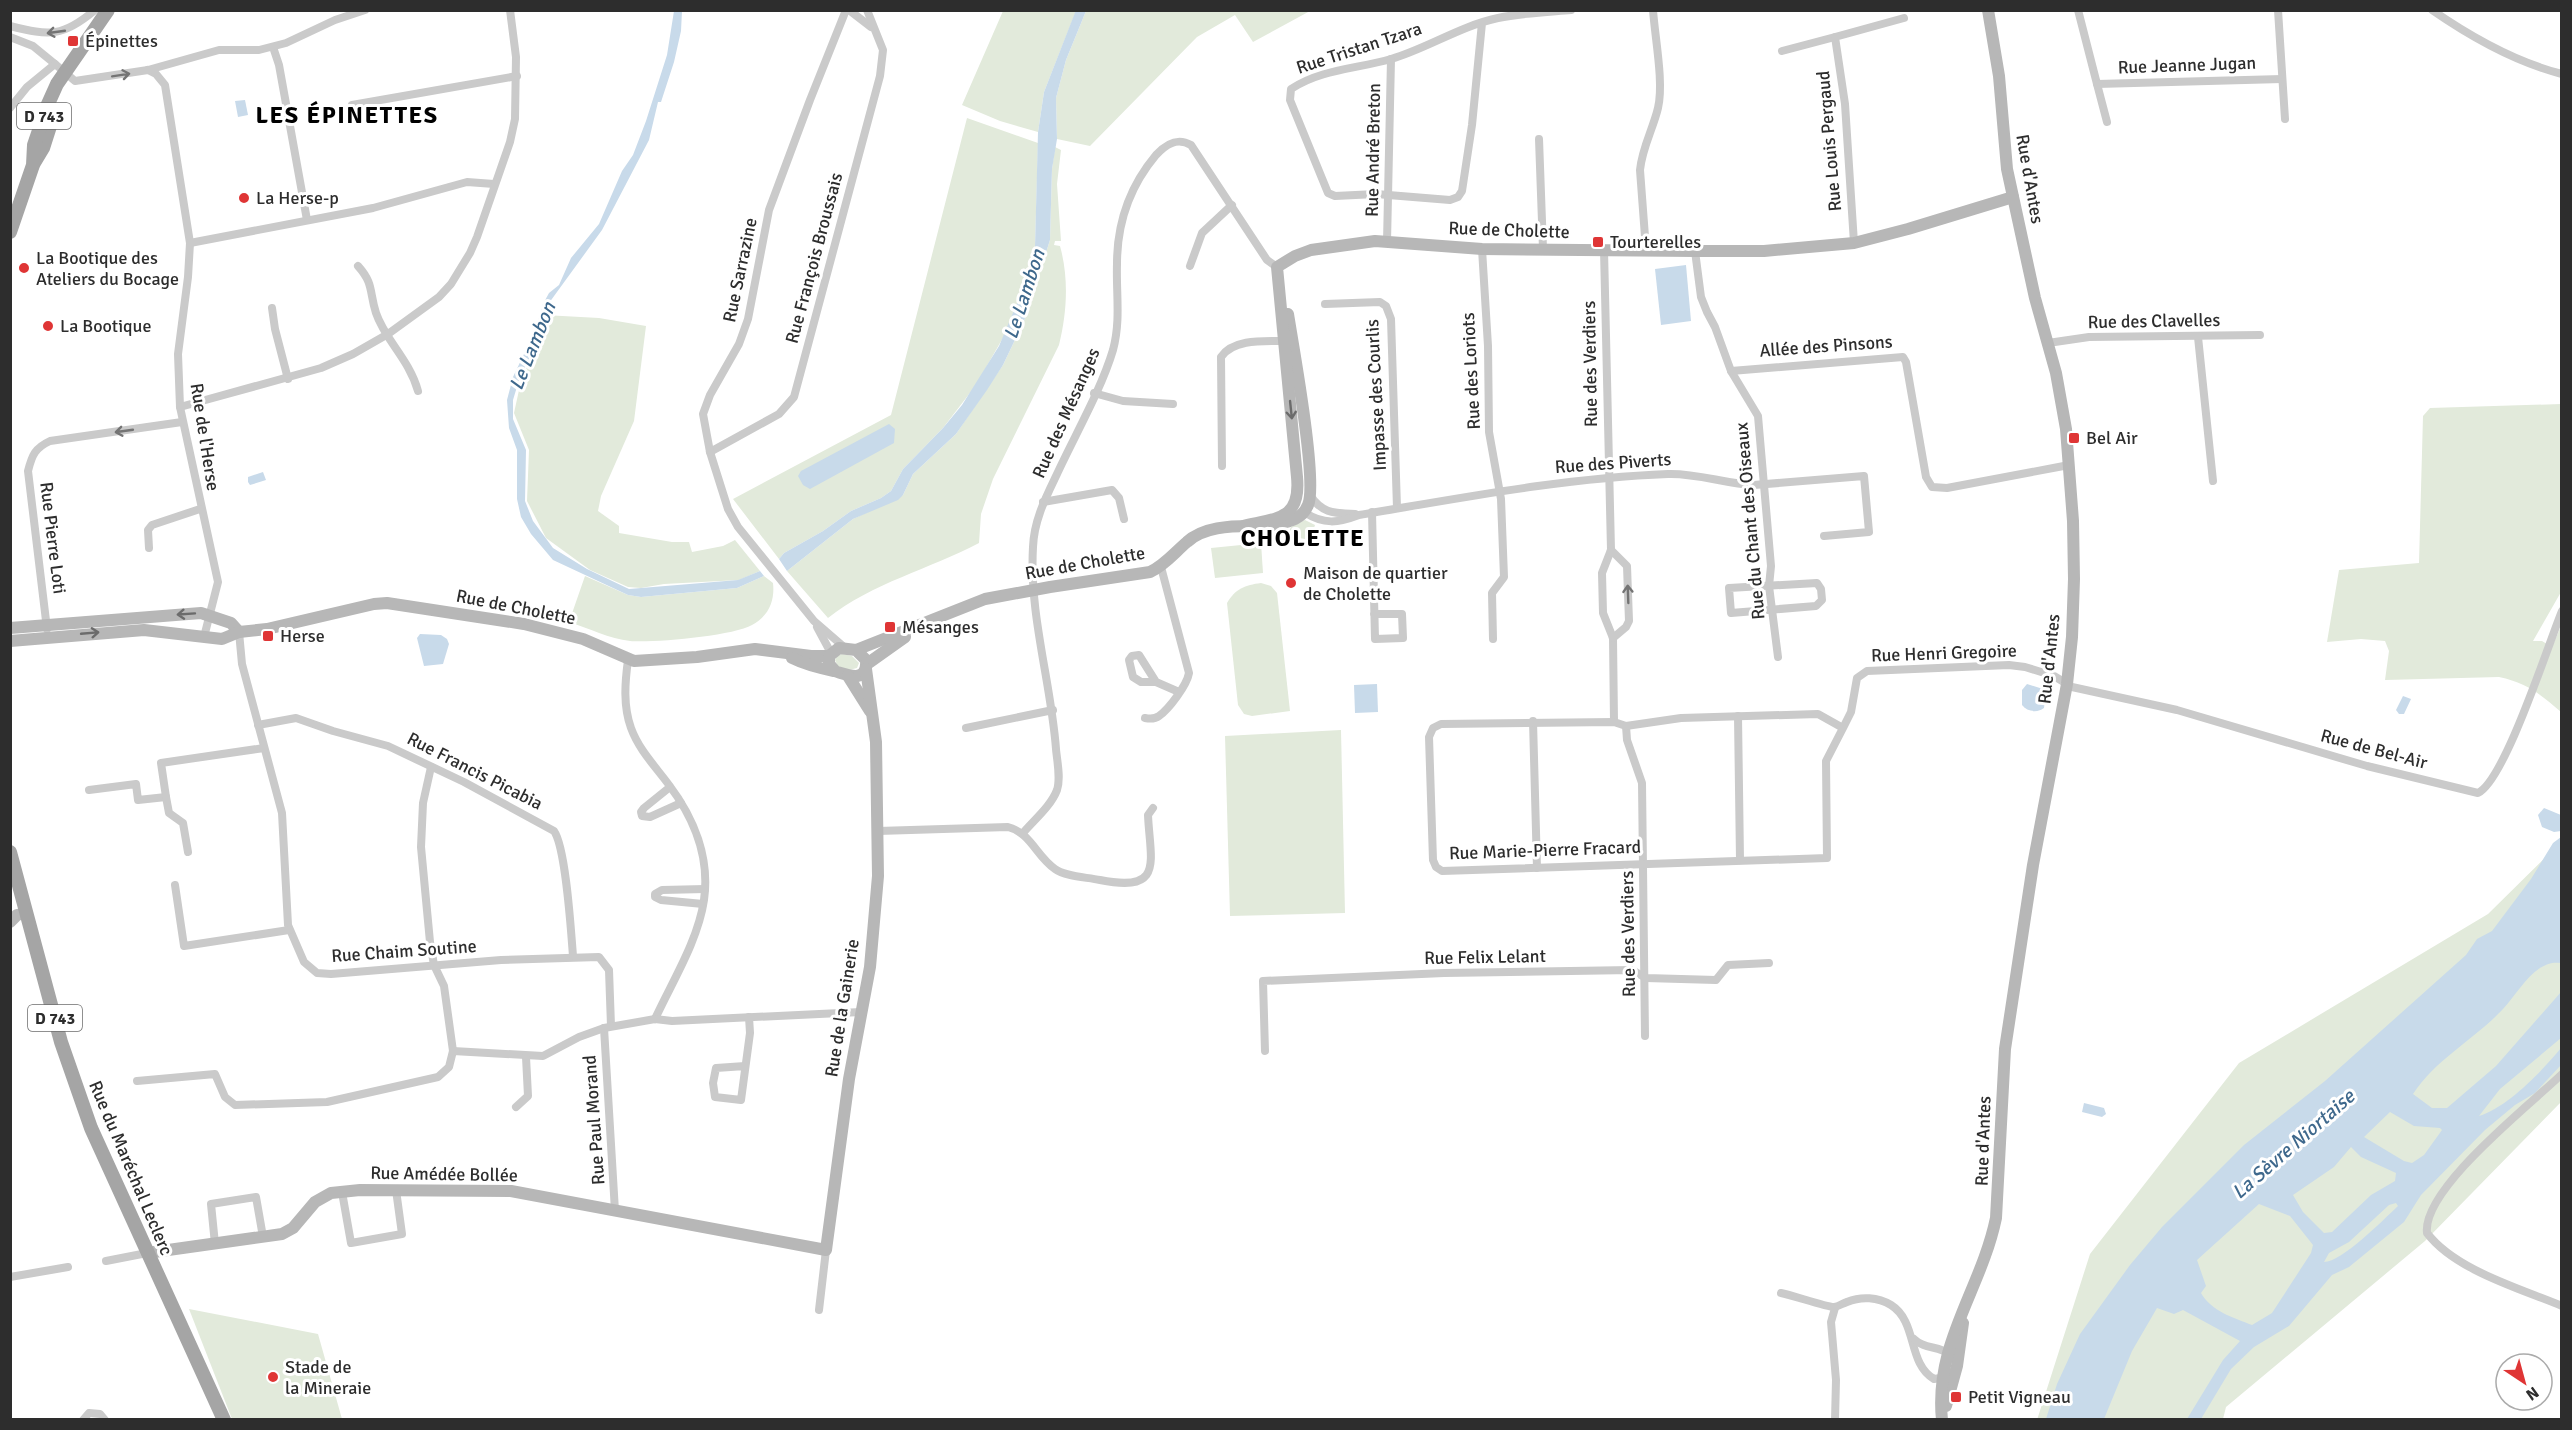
<svg xmlns="http://www.w3.org/2000/svg" width="2572" height="1430" font-family="Signika,sans-serif">
  <rect width="100%" height="100%" fill="#fff"/>
  <g fill="#e2eadb">
    <path d="M1003 11H1076L1044 92 1038 132 1000 121 962 105Z"/>
    <path d="M1086 11H1310L1253 42 1235 15 1197 37 1090 146 1057 139 1056 98 1066 60Z"/>
    <path d="M967 118 1038 143 1035 246 1023 289 1008 329 976 385 943 428 903 469 891 491 881 498 851 511 823 531 784 553 779 559 733 499 891 415Z"/>
    <path d="M1055 147 1061 150 1057 184 1061 241H1055L1054 245 1060 246C1069 278 1067 313 1059 345L993 479 981 514 979 543C930 569 872 583 828 618L787 571 853 519 903 495 913 474 956 434 1003 365 1024 321 1050 240 1052 169Z"/>
    <path d="M544 315 599 318 646 326 634 421 601 496 598 511 619 526V533L672 542H689L692 552 723 546 735 540 760 571 739 580 664 584 641 588 628 587 590 570 546 538 527 501 529 450 514 413 521 381 536 345Z"/>
    <path d="M2561 404V592L2533 641H2542L2552 647 2561 626V712C2540 694 2527 683 2499 677L2385 680 2389 651 2385 641 2361 639 2327 642 2339 570 2419 563 2423 416 2430 408Z"/>
    <path d="M1305 520 1315 525 1312 534 1305 539 1293 537 1289 531 1291 527Z"/>
    <path d="M1261 543 1263 573 1215 578 1211 548Z"/>
    <path d="M585 576 628 595 641 597 737 588 764 576 773 583C775 600 769 616 752 625 733 636 653 643 630 641 610 639 588 628 569 622Z"/>
    <path d="M1261 583 1271 586 1277 593 1290 711 1252 716 1244 714 1238 705 1227 603C1235 589 1245 585 1261 583Z"/>
    <path d="M842 654 852 656 859 663 857 668 849 670 838 667 835 660 837 656Z"/>
    <path d="M1341 730 1345 913 1230 916 1225 736Z"/>
    <path d="M2561 842V1102L2425 1241 2226 1407 2223 1419 2037 1420 2090 1254 2239 1063 2488 914Z"/>
    <path d="M189 1309 318 1334 342 1419H232Z"/>
  </g>
  <g fill="#c8daea" fill-rule="evenodd">
    <path d="M1076 10 1086 11 1066 60 1056 98 1057 139 1052 169 1050 240 1024 321 1003 365 987 390 956 434 913 474 903 495 898 500 853 519 787 571 779 559 784 553 823 531 851 511 881 498 891 491 903 469 943 428 962 405 999 346 1023 289 1035 246 1038 132 1044 92Z"/>
    <path d="M674 11H682L681 31 674 62 661 102H658L649 140 602 230 549 303 536 345 519 380 513 400V419L526 450 525 501 533 521 553 548 587 569 629 589 738 580 760 571 764 576 737 588 641 597 628 595 553 560 531 534 521 517 517 499V450L509 428 507 400 513 377 535 331 543 304 549 293 559 285 571 258 599 224 622 171 633 155 646 121 667 55Z"/>
    <path d="M245 100 248 115 238 117 235 101Z"/>
    <path d="M1686 265 1691 321 1661 325 1655 269Z"/>
    <path d="M889 424 895 429 894 443 810 489 803 485 798 476 801 471Z"/>
    <path d="M263 472 266 480 250 485 248 482V477Z"/>
    <path d="M420 634 441 635 447 639 449 644 443 664 424 666 417 638Z"/>
    <path d="M1377 684 1378 712 1355 713 1354 685Z"/>
    <path d="M2027 684 2043 689 2046 693 2044 708C2038 713 2027 712 2022 705V690Z"/>
    <path d="M2403 696 2411 699 2404 714H2399L2396 710Z"/>
    <path d="M2544 808 2561 815V831L2554 832 2542 827 2538 815Z"/>
    <path d="M2561 837V963C2553 962 2548 963 2540 968 2525 978 2515 996 2503 1009 2474 1040 2437 1058 2413 1094L2432 1108H2447L2496 1066 2561 992V1038L2500 1089 2479 1116C2508 1107 2542 1071 2561 1048V1065L2535 1093 2515 1105 2485 1130 2421 1195 2404 1222 2349 1267 2332 1275 2289 1326 2254 1347 2231 1369 2201 1419H2187L2223 1360 2240 1341 2183 1310 2174 1314 2157 1308 2132 1351 2104 1419H2046L2057 1384 2080 1334 2130 1265 2162 1227 2244 1145 2325 1081 2466 955 2477 939 2492 931 2531 879 2553 843ZM2390 1112 2414 1126 2440 1128 2442 1130 2424 1155 2412 1163 2404 1161 2364 1137ZM2351 1147 2361 1157 2396 1173 2395 1181 2371 1195 2332 1232 2324 1233 2303 1212 2293 1195 2334 1167ZM2396 1203 2398 1206C2383 1220 2342 1262 2324 1262L2329 1253 2349 1242 2389 1205ZM2259 1204 2290 1216 2313 1245 2311 1253 2272 1313 2252 1325C2234 1318 2211 1311 2201 1293L2206 1286 2197 1260Z"/>
    <path d="M2084 1103 2104 1108 2106 1114 2102 1117 2082 1112Z"/>
  </g>
  <g fill="none" stroke-linecap="round" stroke-linejoin="round">
    <g stroke="#cacaca" stroke-width="8">
      <path d="M849 10 871 27"/>
      <path d="M2078 10 2097 84 2282 79"/>
      <path d="M2278 10 2285 119"/>
      <path d="M2432 10C2471 37 2515 62 2562 74"/>
      <path d="M1482 23 1472 125 1462 191 1458 197 1450 200 1376 194 1335 196 1328 193 1290 100 1291 89C1321 69 1357 69 1391 59 1428 48 1460 26 1498 18 1522 13 1547 12 1571 10"/>
      <path d="M10 26C50 36 63 37 95 10"/>
      <path d="M10 37 33 46 55 64"/>
      <path d="M273 47 279 65 307 220"/>
      <path d="M1782 51 1835 37"/>
      <path d="M148 70 156 74 165 85 190 243 188 277 178 354 180 407 218 582 204 637"/>
      <path d="M2097 84 2107 122"/>
      <path d="M352 105 517 76"/>
      <path d="M10 108 27 87 55 64 75 81 148 70 219 50H259L286 43 335 20 365 10"/>
      <path d="M1539 139 1543 249"/>
      <path d="M1387 242 1391 59"/>
      <path d="M190 243 373 208 467 182 494 184"/>
      <path d="M1854 243 1845 104 1835 37 1904 18"/>
      <path d="M1482 249 1488 346 1489 432 1501 499 1504 577 1492 593 1493 639"/>
      <path d="M1604 250 1611 550 1602 573 1603 613 1613 638 1614 722"/>
      <path d="M1646 250 1640 170C1642 148 1653 129 1658 108 1664 83 1655 38 1653 10"/>
      <path d="M1695 251 1701 297 1707 312 1715 327 1731 371 1758 416 1771 566 1769 586 1778 657"/>
      <path d="M358 266C374 284 369 291 376 313 385 340 409 359 418 391"/>
      <path d="M1190 266 1202 233 1232 205"/>
      <path d="M1325 304 1380 302 1386 306 1391 319 1397 508"/>
      <path d="M272 308 275 329 288 379"/>
      <path d="M2198 337 2213 481"/>
      <path d="M2048 343 2089 337 2260 335"/>
      <path d="M1731 371 1903 357 1906 362 1926 477 1932 487 1947 488 2069 465"/>
      <path d="M1094 393 1123 401 1173 404"/>
      <path d="M180 407 321 368 353 354 388 334 439 297 451 284 470 253 477 237 510 142 515 119 516 57 510 10"/>
      <path d="M710 452 779 414 794 397 880 76 883 50 867 10"/>
      <path d="M1222 466 1221 357C1233 339 1263 341 1283 341"/>
      <path d="M1310 495C1322 514 1335 513 1355 514"/>
      <path d="M1043 502 1112 490 1119 498 1124 519"/>
      <path d="M1304 512C1324 525 1338 523 1359 515 1461 498 1564 478 1668 474 1698 473 1725 484 1754 485L1864 476 1869 532 1824 536"/>
      <path d="M1372 512 1375 639 1403 638 1402 614H1374"/>
      <path d="M149 548 148 530 152 525 200 509"/>
      <path d="M1611 550 1627 566 1629 621 1626 627 1613 638"/>
      <path d="M1817 583 1821 589 1822 600 1816 606 1731 613 1729 588Z"/>
      <path d="M817 627 831 653"/>
      <path d="M47 629 28 471C32 455 35 448 50 441L182 422"/>
      <path d="M239 632 242 664 282 813 288 925 304 962 317 973 331 974 501 960 599 957 609 970 611 1026"/>
      <path d="M844 647 814 621 738 527 728 509 710 452 703 414 710 395 739 344 748 319 769 210 810 100 846 10"/>
      <path d="M628 660C625 682 623 706 631 728 639 750 655 766 669 785 694 818 710 858 704 900 698 941 672 982 655 1019"/>
      <path d="M1156 682H1141L1133 677 1129 660 1132 656 1139 655 1156 682 1179 692"/>
      <path d="M1738 716 1740 860"/>
      <path d="M1145 718C1150 719 1155 719 1159 716 1169 709 1187 685 1189 673L1161 567"/>
      <path d="M1533 721 1537 868"/>
      <path d="M258 725 296 718 333 731 388 746 464 782 554 831C566 848 571 932 573 956"/>
      <path d="M1626 726 1627 740 1642 783 1645 1036"/>
      <path d="M966 728 1053 710"/>
      <path d="M1843 728 1826 761 1827 858 1442 871 1436 867 1433 860 1429 737 1433 728 1441 724 1614 722 1626 726 1681 718 1818 714 1843 728 1851 712 1857 678 1867 671 2009 665 2025 667 2054 676 2072 687 2177 710 2367 766 2478 793C2505 780 2548 645 2562 611"/>
      <path d="M431 767 423 803 421 847 430 942 434 965 444 986 453 1051"/>
      <path d="M670 787 644 808 641 812 642 816 650 817 681 803"/>
      <path d="M89 790 136 784 138 800 166 797 161 763 264 748"/>
      <path d="M166 797 169 813 183 823 188 852"/>
      <path d="M878 831 1008 827C1031 833 1036 856 1055 869 1066 877 1086 877 1100 880 1165 893 1150 861 1148 815L1153 808"/>
      <path d="M1023 833C1034 820 1051 806 1057 790 1061 778 1057 761 1056 749 1051 682 1029 615 1033 547 1034 520 1046 497 1057 474 1075 435 1101 390 1113 350 1121 320 1116 293 1117 264 1117 224 1130 186 1156 155 1166 144 1177 137 1191 145L1267 260 1277 267"/>
      <path d="M175 885 184 946 289 930"/>
      <path d="M703 904 661 900 655 897V894L662 890 705 889"/>
      <path d="M604 1028 615 1211"/>
      <path d="M1265 1051 1263 981 1444 973 1632 970 1646 978 1716 980 1728 965 1769 963"/>
      <path d="M745 1066 716 1068 713 1083 715 1097 741 1100 750 1033 749 1017"/>
      <path d="M2562 1074C2530 1105 2422 1189 2427 1233 2455 1270 2519 1288 2562 1306"/>
      <path d="M137 1081 215 1074 225 1097 235 1105 327 1102 438 1077 449 1067 453 1051 543 1056 579 1037 604 1028 655 1019 672 1021 861 1012"/>
      <path d="M516 1107 528 1096 526 1057"/>
      <path d="M342 1192 351 1243 402 1234 396 1190"/>
      <path d="M215 1244 211 1204 256 1197 263 1237"/>
      <path d="M106 1261 147 1253"/>
      <path d="M10 1277 68 1267"/>
      <path d="M1781 1293C1792 1295 1826 1307 1834 1307 1838 1307 1843 1303 1847 1302 1861 1296 1878 1297 1891 1305 1918 1322 1907 1363 1934 1379L1947 1377"/>
      <path d="M819 1310 826 1250"/>
      <path d="M1914 1339C1925 1350 1939 1345 1950 1355"/>
      <path d="M83 1420 89 1413 100 1414 105 1420"/>
      <path d="M1835 1420 1836 1380 1831 1322 1835 1308"/>
    </g>
    <g stroke="#b7b7b7" stroke-width="12">
      <path d="M1274 525C1288 522 1302 520 1308 505 1318 482 1293 346 1288 314"/>
      <path d="M1243 526C1277 518 1301 520 1297 477L1277 267 1295 256 1311 250 1375 241 1482 249 1695 251H1764L1854 243 1908 229 2013 197"/>
      <path d="M10 628 201 613 231 623 239 632"/>
      <path d="M10 641 144 630 222 639 239 632 267 629 374 604 387 603 524 624 583 639 634 661 697 657 755 649 811 656H829"/>
      <path d="M856 650 985 599 1050 587 1150 572C1165 565 1174 553 1187 542 1203 527 1230 526 1251 526"/>
      <path d="M792 658C806 665 819 668 834 671 846 674 868 685 866 660L856 650 839 648 829 656V664L835 671"/>
      <path d="M867 664 905 637"/>
      <path d="M848 676 870 711"/>
      <path d="M10 922 17 915 26 913"/>
      <path d="M147 1253 282 1234 293 1228 315 1202 331 1193 360 1190 511 1191 826 1250 849 1079 870 967 878 876 876 742 866 669"/>
      <path d="M1946 1406 1957 1366 1963 1323"/>
      <path d="M1942 1420C1934 1343 1981 1290 1996 1218L2005 1049 2033 865 2067 684 2072 637 2074 579 2073 521 2066 429 2056 373 2035 298 2007 169 1999 76 1988 10"/>
    </g>
    <g stroke="#a5a5a5" stroke-width="14">
      <path d="M34 163 43 148 51 123"/>
      <path d="M10 232 33 165 34 145 48 104 57 84 108 10"/>
      <path d="M10 852 61 1042 91 1128 224 1420"/>
    </g>
  </g>
  <defs><path id="oneway-shaft" d="M-6 0H5M1.5-3L5.5 0L1.5 3" fill="none" stroke-width="1.6" stroke-linecap="round" stroke-linejoin="round" transform="scale(1.5)"/></defs>
  <g stroke="#747474">
    <use href="#oneway-shaft" transform="translate(56 32) rotate(172)"/>
    <use href="#oneway-shaft" transform="translate(121 75) rotate(-9)"/>
    <use href="#oneway-shaft" transform="translate(124 431) rotate(172)"/>
    <use href="#oneway-shaft" transform="translate(1628 594) rotate(-92)"/>
  </g>
  <g stroke="#6b6b6b">
    <use href="#oneway-shaft" transform="translate(1291 410) rotate(84)"/>
    <use href="#oneway-shaft" transform="translate(186 614) rotate(176)"/>
    <use href="#oneway-shaft" transform="translate(90 633) rotate(-5)"/>
  </g>
  <g fill="#df3535" stroke="#fff" stroke-width="2">
    <rect x="67" y="35" width="12" height="12" rx="3"/>
    <circle cx="244" cy="198" r="6"/>
    <rect x="1592" y="236" width="12" height="12" rx="3"/>
    <circle cx="24" cy="268" r="6"/>
    <circle cx="48" cy="326" r="6"/>
    <rect x="2068" y="432" width="12" height="12" rx="3"/>
    <circle cx="1291" cy="583" r="6"/>
    <rect x="884" y="621" width="12" height="12" rx="3"/>
    <rect x="262" y="630" width="12" height="12" rx="3"/>
    <circle cx="273" cy="1377" r="6"/>
    <rect x="1950" y="1391" width="12" height="12" rx="3"/>
  </g>
  <g text-anchor="middle" stroke-width="6" stroke-linejoin="round" paint-order="stroke">
    <g fill="#fff" stroke="#6c6c6c" stroke-width="1.5">
      <rect x="17" y="103" width="54" height="26" rx="4.5"/>
      <rect x="28" y="1005" width="54" height="26" rx="4.5"/>
    </g>
    <g font-size="16" font-weight="bold" fill="#2d2d2d">
      <text x="44" y="122">D 743</text>
      <text x="55" y="1024">D 743</text>
    </g>
    <g font-size="18" fill="#2d2d2d" stroke="#fff" text-anchor="start">
      <text x="85" y="47">Épinettes</text>
      <text x="256" y="204">La Herse-p</text>
      <text x="1610" y="248">Tourterelles</text>
      <text x="36" y="264">La Bootique des<tspan x="36" dy="21">Ateliers du Bocage</tspan></text>
      <text x="60" y="332">La Bootique</text>
      <text x="2086" y="444">Bel Air</text>
      <text x="1303" y="579">Maison de quartier<tspan x="1303" dy="21">de Cholette</tspan></text>
      <text x="902" y="633">Mésanges</text>
      <text x="280" y="642">Herse</text>
      <text x="285" y="1373">Stade de<tspan x="285" dy="21">la Mineraie</tspan></text>
      <text x="1968" y="1403">Petit Vigneau</text>
    </g>
    <g font-size="18" fill="#2d2d2d" stroke="#fff">
      <text transform="translate(1359 48) rotate(-18)" y="6">Rue Tristan Tzara</text>
      <text transform="translate(2187 65) rotate(-2)" y="6">Rue Jeanne Jugan</text>
      <text transform="translate(1829 141) rotate(-95)" y="6">Rue Louis Pergaud</text>
      <text transform="translate(1373 150) rotate(-89)" y="6">Rue André Breton</text>
      <text transform="translate(2030 179) rotate(80)" y="6">Rue d'Antes</text>
      <text transform="translate(1509 230) rotate(2)" y="6">Rue de Cholette</text>
      <text transform="translate(814 258) rotate(-75)" y="6">Rue François Broussais</text>
      <text transform="translate(740 270) rotate(-78)" y="6">Rue Sarrazine</text>
      <text transform="translate(2154 321) rotate(-1)" y="6">Rue des Clavelles</text>
      <text transform="translate(1826 346) rotate(-4)" y="6">Allée des Pinsons</text>
      <text transform="translate(1590 364) rotate(-91)" y="6">Rue des Verdiers</text>
      <text transform="translate(1471 371) rotate(-93)" y="6">Rue des Loriots</text>
      <text transform="translate(1376 395) rotate(-93)" y="6">Impasse des Courlis</text>
      <text transform="translate(1066 413) rotate(-66)" y="6">Rue des Mésanges</text>
      <text transform="translate(205 437) rotate(81)" y="6">Rue de l'Herse</text>
      <text transform="translate(1613 463) rotate(-4)" y="6">Rue des Piverts</text>
      <text transform="translate(1750 521) rotate(-95)" y="6">Rue du Chant des Oiseaux</text>
      <text transform="translate(53 538) rotate(83)" y="6">Rue Pierre Loti</text>
      <text transform="translate(1085 563) rotate(-10)" y="6">Rue de Cholette</text>
      <text transform="translate(516 607) rotate(11)" y="6">Rue de Cholette</text>
      <text transform="translate(1944 653) rotate(-2)" y="6">Rue Henri Gregoire</text>
      <text transform="translate(2049 659) rotate(-84)" y="6">Rue d'Antes</text>
      <text transform="translate(2374 749) rotate(15)" y="6">Rue de Bel-Air</text>
      <text transform="translate(475 771) rotate(27)" y="6">Rue Francis Picabia</text>
      <text transform="translate(1545 850) rotate(-2)" y="6">Rue Marie-Pierre Fracard</text>
      <text transform="translate(1628 934) rotate(-91)" y="6">Rue des Verdiers</text>
      <text transform="translate(404 951) rotate(-4)" y="6">Rue Chaim Soutine</text>
      <text transform="translate(1485 957) rotate(-1)" y="6">Rue Felix Lelant</text>
      <text transform="translate(842 1008) rotate(-81)" y="6">Rue de la Gainerie</text>
      <text transform="translate(594 1120) rotate(-94)" y="6">Rue Paul Morand</text>
      <text transform="translate(1983 1141) rotate(-88)" y="6">Rue d'Antes</text>
      <text transform="translate(131 1168) rotate(67)" y="6">Rue du Maréchal Leclerc</text>
      <text transform="translate(444 1174) rotate(1)" y="6">Rue Amédée Bollée</text>
    </g>
    <g font-size="20" font-style="italic" fill="#3e688c" stroke="#fff">
      <text transform="translate(1024 294) rotate(-72)" y="7">Le Lambon</text>
      <text transform="translate(532 346) rotate(-68)" y="7">Le Lambon</text>
      <text transform="translate(2293 1144) rotate(-41)" y="7">La Sèvre Niortaise</text>
    </g>
    <g font-size="24" font-weight="bold" letter-spacing="1.5" fill="#000" stroke="#fff">
      <text x="347" y="123">LES ÉPINETTES</text>
      <text x="1303" y="546">CHOLETTE</text>
    </g>
  </g>
  <rect width="2572" height="1430" fill="none" stroke="#2d2d2d" stroke-width="24"/>
  <g transform="translate(2524 1382) rotate(144)"><circle r="28" fill="#ffffff" stroke="#ababab" stroke-width="1.5"/>
  <path d="M0-4.5L10 22L0 15L-10 22Z" fill="#df3535"/>
  <text y="-9" font-size="16" font-weight="bold" text-anchor="middle" fill="#2d2d2d">N</text>
  </g>
</svg>
